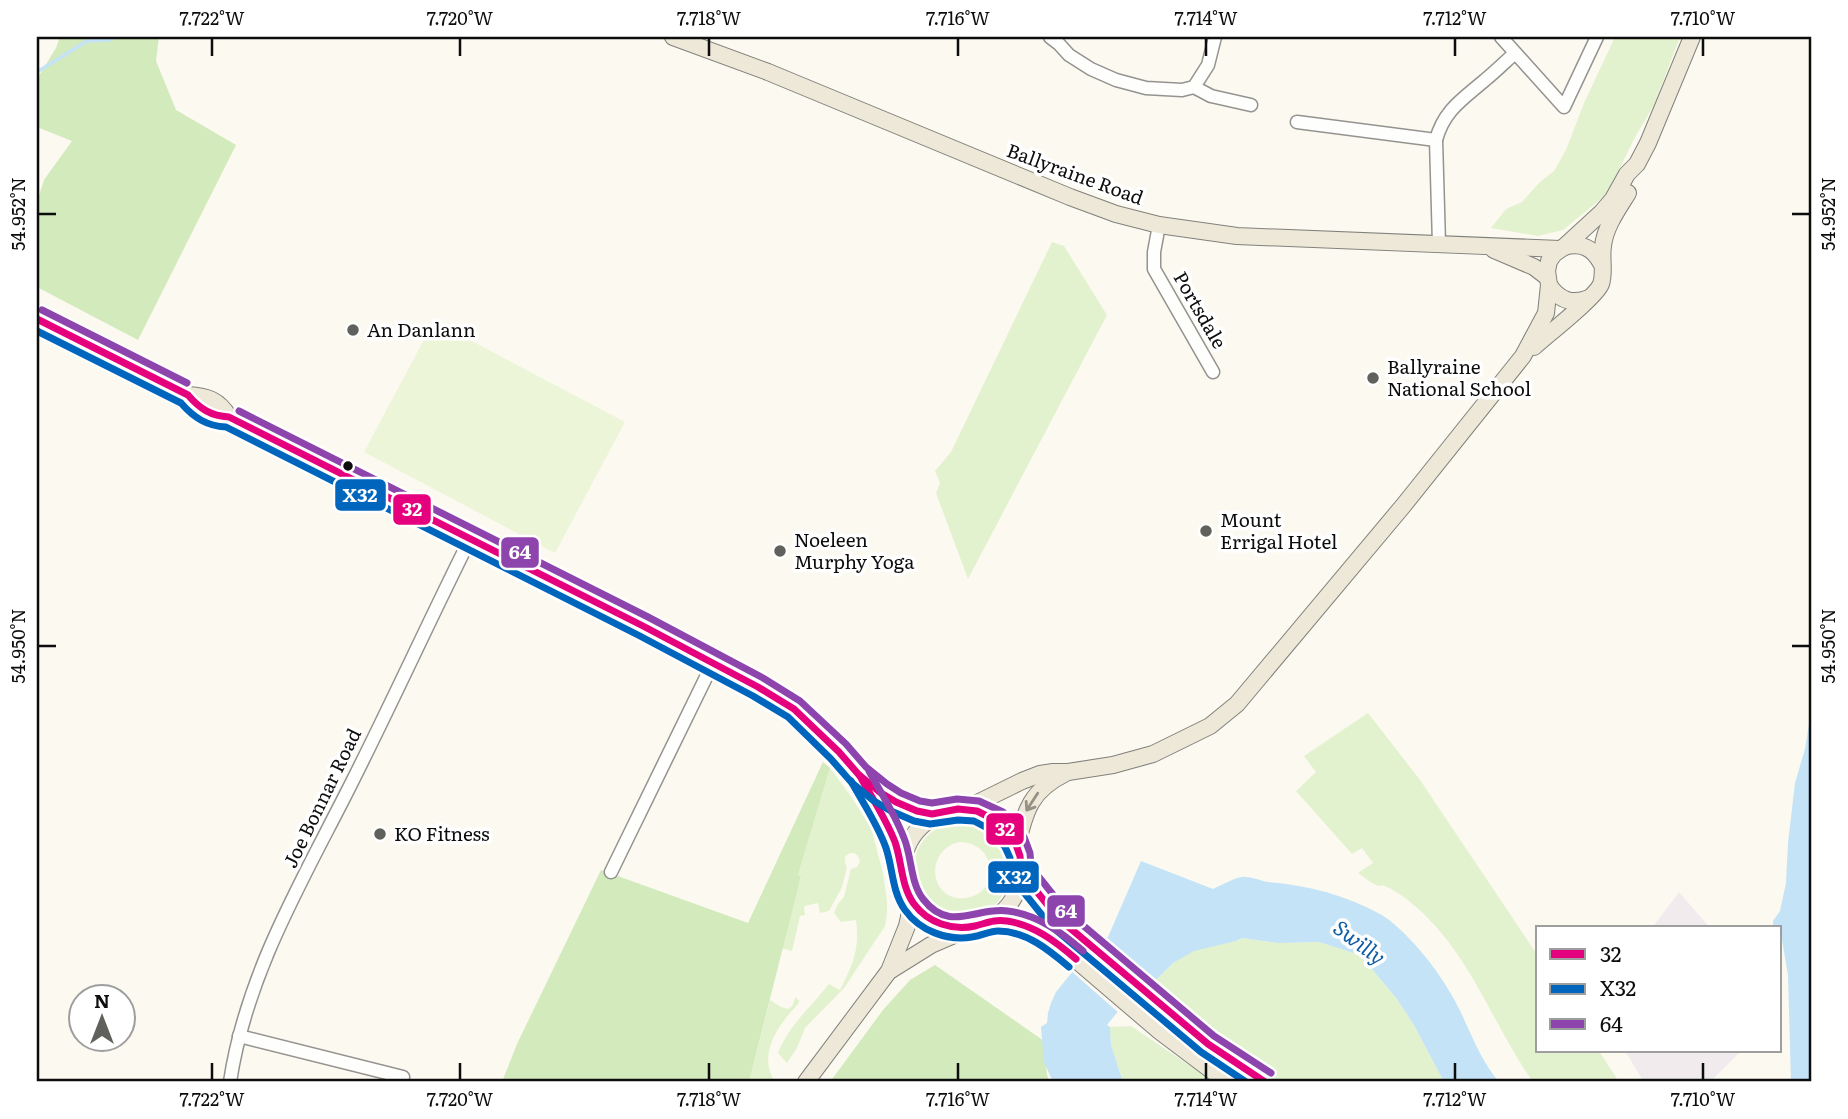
<svg xmlns="http://www.w3.org/2000/svg" width="1848" height="1119" font-family="Literata,serif">
  <rect width="100%" height="100%" fill="#fbf9f0"/>
  <g fill="#f2ebee">
    <path d="M1679 892 1710 928H1652Z"/>
    <path d="M1625 1051H1741L1710 1082H1644Z"/>
  </g>
  <g fill="#e3f2ce" fill-rule="evenodd">
    <path d="M1615 37H1680L1654 105 1635 137 1607 194 1563 230 1538 236 1491 228 1506 209 1522 202 1540 182 1554 171 1566 150 1584 103Z"/>
    <path d="M1052 242 1064 246 1107 315 968 579 936 493 940 483 935 471 951 452Z"/>
    <path d="M1368 713 1420 780 1538 956V1051H1599L1619 1082H1533C1490 1021 1470 950 1409 901 1403 896 1394 890 1387 887 1377 883 1385 888 1376 885 1370 882 1364 877 1358 873L1373 863 1362 848 1352 854 1296 791 1316 772 1304 756Z"/>
    <path d="M830 768 852 798 871 828 883 873 887 901V913L885 926 844 988 805 1028 797 1048 787 1063 778 1053C789 1025 811 1007 829 984L840 990C853 964 860 949 856 920L841 922 834 913 838 904 844 897 851 869 857 867 860 862 858 856C854 852 849 852 845 857V863L847 867 842 887 829 911 820 913 818 903 804 906 805 915 800 916 792 951 781 948 801 877 798 875Z"/>
    <path d="M956 821C1024 821 1026 911 967 917 907 924 890 836 956 821ZM959 842C997 842 1002 893 966 898 931 903 922 852 959 842Z"/>
    <path d="M1242 938 1278 943 1319 942 1360 955 1397 999 1415 1027 1444 1082H1279L1175 1006 1154 982 1173 963 1194 950 1236 941Z"/>
    <path d="M796 997 799 1001 798 1004C778 1025 757 1054 775 1082H749L770 1000 781 1007 788 1009 792 1006Z"/>
    <path d="M1131 1026 1214 1082H1123L1111 1045 1110 1027Z"/>
  </g>
  <g fill="#d2eabc">
    <path d="M60 37H159L156 61 176 110 236 145 138 340 37 287V202L44 180 72 141 37 127V79L56 48Z"/>
    <path d="M823 762 830 768 798 875 801 876 749 1082H502L517 1044 601 870 748 923Z"/>
    <path d="M935 965 1044 1041 1047 1075 1050 1082H830L883 1010 910 980Z"/>
  </g>
  <path fill="#edf5d9" d="M434 321 625 422 555 553 364 452Z"/>
  <g fill="#c4e3f7">
    <path d="M1811 712V1082H1791L1788 975 1780 928H1773V921L1780 911 1786 883 1788 843 1795 783 1805 749Z"/>
    <path d="M1141 861 1213 889C1220 886 1236 877 1242 877 1250 876 1260 881 1268 882 1307 885 1346 895 1380 914 1403 927 1435 966 1448 989 1467 1019 1476 1055 1499 1082H1444L1415 1027 1397 999 1360 955 1319 942 1278 943 1242 938 1236 941 1194 951 1173 963 1154 982 1151 983 1146 977 1107 1025 1110 1027 1111 1045 1123 1082H1053L1044 1062 1041 1027 1047 1023 1048 1013 1051 1003 1056 992 1082 960 1108 937Z"/>
  </g>
  <path fill="#fbf9f0" d="M1102 938 1156 986H1149L1146 982 1120 1014 1070 970 1079 958Z"/>
  <g fill="none" stroke-linecap="round" stroke-linejoin="round">
    <path stroke="#c4e3f7" stroke-width="3.5" d="M37 72 87 41 109 40 115 37"/>
    <defs>
      <g id="minor">
        <path d="M1050 37 1059 44 1069 55 1091 69 1116 80 1146 88 1182 90 1194 87 1208 65 1215 37"/>
        <path d="M1501 37 1564 107 1597 37"/>
        <path d="M1194 87 1211 96 1251 105"/>
        <path d="M1297 122 1436 140"/>
        <path d="M1159 225 1154 252V269L1213 372"/>
        <path d="M1439 244 1436 140C1444 110 1463 99 1485 80 1495 72 1505 62 1515 53"/>
        <path d="M611 872 713 663"/>
        <path d="M239 1036 403 1077"/>
        <path d="M230 1082C246 975 301 883 349 788 391 705 429 621 470 539"/>
      </g>
      <g id="major">
        <path d="M673 37 768 72 1070 197 1116 214 1159 225 1237 236 1560 249"/>
        <path d="M1564 247C1581 242 1593 248 1601 263"/>
        <path d="M1494 250 1534 267 1547 277"/>
        <path d="M1549 285C1559 300 1572 305 1589 298"/>
        <path d="M37 319 188 395C200 410 210 417 229 417 345 478 462 535 579 594 648 629 719 663 785 703 832 732 878 821 940 813"/>
        <path d="M1534 347C1547 335 1596 297 1601 284 1605 273 1601 259 1603 246 1605 227 1618 209 1628 193"/>
        <path d="M188 395C207 396 219 400 229 417"/>
        <path d="M864 783 892 838 901 864"/>
        <path d="M965 809 1022 781 1040 774 1053 772H1068L1113 765 1153 754 1210 726 1237 704 1403 506 1523 356 1546 313 1549 285 1547 271 1549 261 1554 254 1564 247 1601 213 1613 199 1627 174 1637 164 1648 143 1692 37"/>
        <circle cx="962" cy="869" r="59"/>
        <path d="M1017 846C1025 810 1031 790 1066 773"/>
        <path d="M1021 868 1031 885 1047 906 1085 943 1208 1044 1265 1082"/>
        <path d="M993 920 1029 927 1048 936 1158 1030 1227 1082"/>
        <path d="M891 970 931 945 966 930"/>
        <path d="M806 1082 889 971 907 926 909 917V896"/>
      </g>
    </defs>
    <use href="#minor" stroke="#94938f" stroke-width="15"/>
    <use href="#major" stroke="#81817c" stroke-width="18"/>
    <use href="#minor" stroke="#fefefd" stroke-width="12"/>
    <use href="#major" stroke="#ede8d7" stroke-width="16"/>
    <defs>
      <g id="bus-1">
        <path d="M37 319 188 395C200 409 211 416 229 417L643 626 758 687 794 709 839 752 859 775 881 793 896 802 917 811 932 814 958 809 977 811 997 821 1010 834 1015 842 1020 856 1021 868 1026 878 1058 918 1208 1044 1265 1082"/>
        <path d="M860 776C872 798 886 819 895 842 902 862 901 886 914 904 928 923 953 931 975 926 987 923 994 919 1007 921 1034 925 1055 941 1076 959"/>
      </g>
      <g id="bus-2">
        <path d="M37 331 181 403C194 418 207 426 226 427L638 635 753 696 788 717 831 759 852 783 874 801 891 811 914 821 930 824 958 820 974 821 991 830 1005 847 1010 858 1011 871 1017 884 1050 925 1201 1052 1246 1082"/>
        <path d="M851 781C863 803 878 825 886 848 893 869 892 892 905 910 920 931 947 941 972 937 981 936 990 931 998 931 1026 931 1049 950 1069 967"/>
      </g>
      <g id="bus-3">
        <path d="M42 310 187 383"/>
        <path d="M239 411 648 617 763 678 800 701 846 744 866 767 887 784 901 793 920 801 932 803 957 799 979 801 1003 812 1018 827 1024 837 1030 853 1031 865 1035 872 1066 911 1214 1036 1271 1073"/>
        <path d="M869 771C881 793 895 814 904 838 912 857 910 882 923 899 950 934 977 906 1008 911 1038 915 1061 932 1083 951"/>
      </g>
    </defs>
    <use href="#bus-1" stroke="#fff" stroke-width="12"/>
    <use href="#bus-2" stroke="#fff" stroke-width="12"/>
    <use href="#bus-3" stroke="#fff" stroke-width="12"/>
    <use href="#bus-1" stroke="#e5007d" stroke-width="7"/>
    <use href="#bus-2" stroke="#0065bd" stroke-width="7"/>
    <use href="#bus-3" stroke="#8e44ad" stroke-width="7"/>
  </g>
  <defs><path id="oneway-shaft" d="M-6 0H5M1.5-3L5.5 0L1.5 3" fill="none" stroke-width="1.6" stroke-linecap="round" stroke-linejoin="round" transform="scale(1.75)"/></defs>
  <use stroke="#939086" href="#oneway-shaft" transform="translate(1032 802) rotate(123)"/>
  <path fill="none" stroke="#0d0d0d" stroke-width="2.5" d="M212 38V56M460 38V56M709 38V56M958 38V56M1206 38V56M1455 38V56M1703 38V56M38 214H56M1792 214H1810M38 646H56M1792 646H1810M212 1063V1080M460 1063V1080M709 1063V1080M958 1063V1080M1206 1063V1080M1455 1063V1080M1703 1063V1080"/>
  <g fill="#60605c" stroke="#fff" stroke-width="2.5">
    <circle cx="353" cy="330" r="7"/>
    <circle cx="1373" cy="378" r="7"/>
    <circle cx="1206" cy="531" r="7"/>
    <circle cx="780" cy="551" r="7"/>
    <circle cx="380" cy="834" r="7"/>
  </g>
  <circle fill="#0d0d0d" stroke="#fff" stroke-width="2.5" cx="348" cy="466" r="6"/>
  <g text-anchor="middle" stroke-width="7" stroke-linejoin="round" paint-order="stroke">
    <g font-size="19" fill="#0d0d0d" stroke="#fff">
      <text transform="translate(1075 174) rotate(20)" y="7">Ballyraine Road</text>
      <text transform="translate(1200 310) rotate(60)" y="7">Portsdale</text>
      <text transform="translate(322 798) rotate(-64)" y="7">Joe Bonnar Road</text>
    </g>
    <g font-size="19" fill="#0d0d0d" stroke="#fff" text-anchor="start">
      <text x="367" y="337">An Danlann</text>
      <text x="1387" y="374">Ballyraine<tspan x="1387" dy="22">National School</tspan></text>
      <text x="1220" y="527">Mount<tspan x="1220" dy="22">Errigal Hotel</tspan></text>
      <text x="794" y="547">Noeleen<tspan x="794" dy="22">Murphy Yoga</tspan></text>
      <text x="394" y="841">KO Fitness</text>
    </g>
    <g font-size="21" font-style="italic" fill="#0e5ea6" stroke="#fff">
      <text transform="translate(1359 943) rotate(37)" y="7">Swilly</text>
    </g>
  </g>
  <g stroke="#fff" stroke-width="2.5">
    <rect x="334" y="478" width="53" height="34" rx="7" fill="#0065bd"/>
    <rect x="392" y="493" width="40" height="33" rx="7" fill="#e5007d"/>
    <rect x="500" y="536" width="40" height="33" rx="7" fill="#8e44ad"/>
    <rect x="985" y="812" width="40" height="34" rx="7" fill="#e5007d"/>
    <rect x="987" y="860" width="53" height="34" rx="7" fill="#0065bd"/>
    <rect x="1046" y="894" width="40" height="34" rx="7" fill="#8e44ad"/>
  </g>
  <g font-size="19" text-anchor="middle" font-weight="bold" fill="#fff">
    <text x="360" y="502">X32</text>
    <text x="412" y="516">32</text>
    <text x="520" y="559">64</text>
    <text x="1005" y="836">32</text>
    <text x="1014" y="884">X32</text>
    <text x="1066" y="918">64</text>
  </g>
  <rect width="1848" height="1119" fill="none" stroke="#ffffff" stroke-width="77"/>
  <rect x="1536" y="926" width="245" height="126" fill="#ffffff" stroke="#9e9e9e" stroke-width="2"/>
  <rect x="1550" y="949" width="35" height="10" fill="#e5007d" stroke="#9e9e9e" stroke-width="2"/>
  <text x="1600" y="962" font-size="21" fill="#0d0d0d">32</text>
  <rect x="1550" y="984" width="35" height="10" fill="#0065bd" stroke="#9e9e9e" stroke-width="2"/>
  <text x="1600" y="996" font-size="21" fill="#0d0d0d">X32</text>
  <rect x="1550" y="1019" width="35" height="10" fill="#8e44ad" stroke="#9e9e9e" stroke-width="2"/>
  <text x="1600" y="1032" font-size="21" fill="#0d0d0d">64</text>
  <g transform="translate(102 1018)"><circle r="33" fill="#ffffff" stroke="#9e9e9e" stroke-width="2"/>
  <path d="M0-5L12 26L0 18L-12 26Z" fill="#60605c"/>
  <text y="-10" font-size="19" font-weight="bold" text-anchor="middle" fill="#0d0d0d">N</text>
  </g>
  <rect x="38" y="38" width="1772" height="1042" fill="none" stroke="#0d0d0d" stroke-width="2.5"/>
  <g font-size="18" text-anchor="middle" fill="#0d0d0d">
    <text x="212" y="25">7.722°W</text>
    <text x="460" y="25">7.720°W</text>
    <text x="709" y="25">7.718°W</text>
    <text x="958" y="25">7.716°W</text>
    <text x="1206" y="25">7.714°W</text>
    <text x="1455" y="25">7.712°W</text>
    <text x="1703" y="25">7.710°W</text>
    <text transform="translate(19 214) rotate(-90)" y="6">54.952°N</text>
    <text transform="translate(1829 214) rotate(-90)" y="6">54.952°N</text>
    <text transform="translate(19 646) rotate(-90)" y="6">54.950°N</text>
    <text transform="translate(1829 646) rotate(-90)" y="6">54.950°N</text>
    <text x="212" y="1106">7.722°W</text>
    <text x="460" y="1106">7.720°W</text>
    <text x="709" y="1106">7.718°W</text>
    <text x="958" y="1106">7.716°W</text>
    <text x="1206" y="1106">7.714°W</text>
    <text x="1455" y="1106">7.712°W</text>
    <text x="1703" y="1106">7.710°W</text>
  </g>
</svg>
